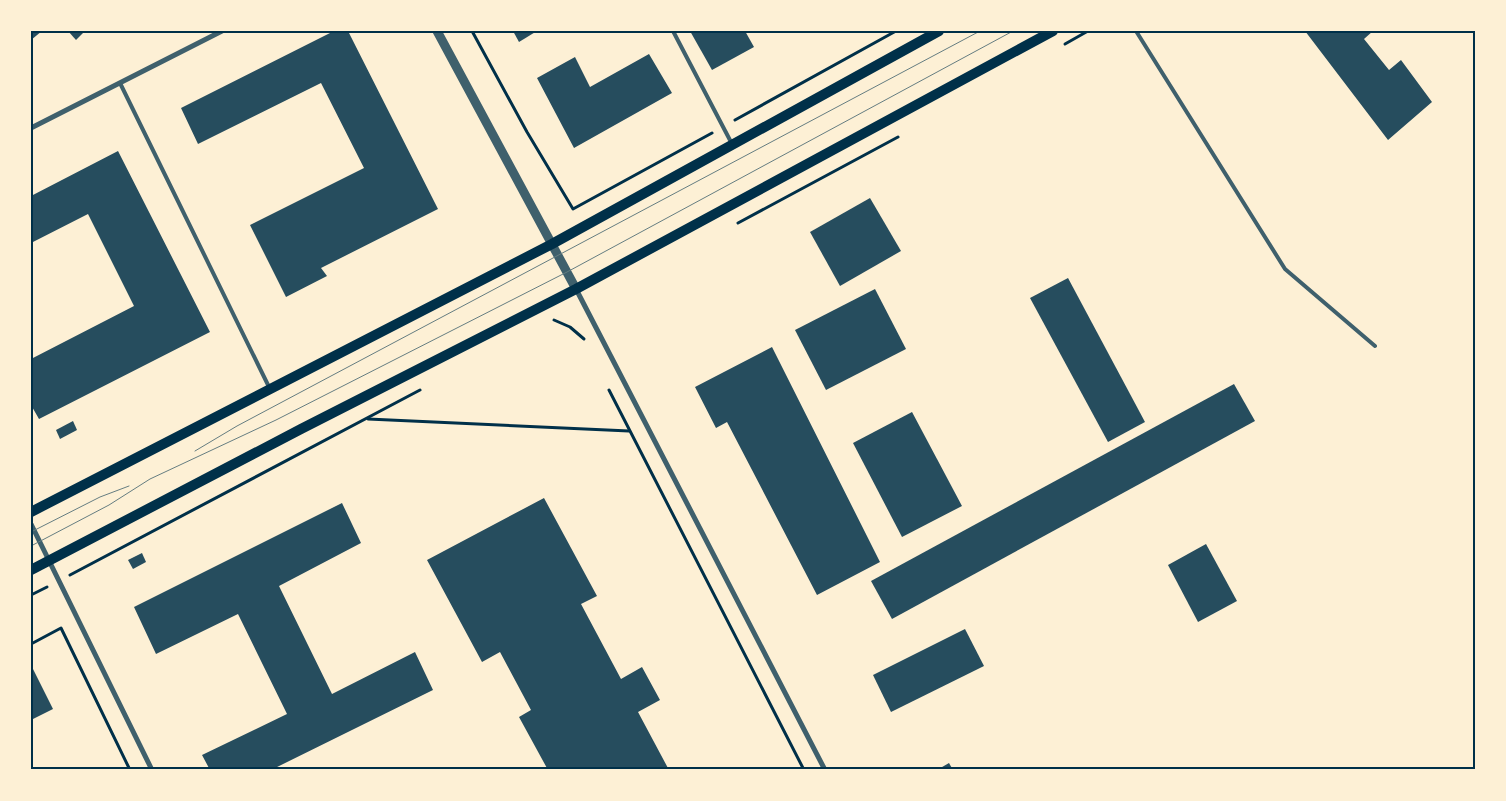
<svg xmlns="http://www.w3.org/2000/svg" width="1506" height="801" font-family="'IBM Plex Sans',sans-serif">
  <rect width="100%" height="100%" fill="#fdf0d5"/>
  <g fill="#264d5e">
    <path d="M31 31H42L31 40Z"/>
    <path d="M68 31H85L76 40Z"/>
    <path d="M334 31H348L438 209 321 268 327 276 286 297 250 225 364 168 321 83 198 144 181 108Z"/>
    <path d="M513 31H537L519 42Z"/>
    <path d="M690 31H745L754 47 712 70Z"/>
    <path d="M1305 31H1373L1364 39 1389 70 1401 60 1432 102 1388 140Z"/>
    <path d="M649 54 672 93 574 148 537 78 575 57 590 87Z"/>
    <path d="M118 151 210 332 39 419 31 405V359L134 306 88 214 31 243V196Z"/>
    <path d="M870 198 901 251 840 286 810 232Z"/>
    <path d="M1068 278 1145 422 1108 442 1030 298Z"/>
    <path d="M875 289 906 349 826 390 795 330Z"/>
    <path d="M772 347 880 562 817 595 727 422 716 428 695 387Z"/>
    <path d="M1234 384 1255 421 892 619 871 581Z"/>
    <path d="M912 412 962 506 902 537 853 443Z"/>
    <path d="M73 421 77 430 60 439 56 430Z"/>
    <path d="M544 498 597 596 581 604 621 679 642 667 660 700 638 712 669 770H548L519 717 531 710 500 652 482 662 427 560Z"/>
    <path d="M342 503 361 543 279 586 332 694 415 652 433 690 271 770H210L202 755 287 714 238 614 156 654 134 607Z"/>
    <path d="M1206 544 1237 601 1198 622 1168 565Z"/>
    <path d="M142 553 146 562 133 569 128 560Z"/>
    <path d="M965 629 984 666 891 712 873 675Z"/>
    <path d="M31 665 53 709 31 720Z"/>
    <path d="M949 763 953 770H937Z"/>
  </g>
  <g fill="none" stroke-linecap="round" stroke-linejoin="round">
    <g stroke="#003049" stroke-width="3">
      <path d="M472 31 527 132 573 209 712 133"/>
      <path d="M1065 44 1088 31"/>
      <path d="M735 120 896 31"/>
      <path d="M738 223 898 137"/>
      <path d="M554 320 570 327 584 339"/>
      <path d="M609 390 804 770"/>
      <path d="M368 419 629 431"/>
      <path d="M70 575 420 390"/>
      <path d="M31 595 47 587"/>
      <path d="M31 644 61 628 130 770"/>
    </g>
    <g stroke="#3f606c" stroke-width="4">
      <path d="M673 31 732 144"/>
      <path d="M1136 31 1285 269 1375 346"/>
      <path d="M120 83 270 389"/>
    </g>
    <g stroke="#3f606c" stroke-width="5">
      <path d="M31 128 222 31"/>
      <path d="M576 289 825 770"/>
      <path d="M31 524 152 770"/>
    </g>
    <path stroke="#3f606c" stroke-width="9" d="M437 31 576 289"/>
    <g stroke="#003049" stroke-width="10">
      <path d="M31 512 552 244 939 31"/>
      <path d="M31 570 301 429 576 289 1053 31"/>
    </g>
    <g stroke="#657d81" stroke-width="1">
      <path d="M195 451 237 426 980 31"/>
      <path d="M31 532 100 497 129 486"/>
      <path d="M31 546 109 505 150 479 276 420 567 272 1013 31"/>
    </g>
  </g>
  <rect width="1506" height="801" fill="none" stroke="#fdf0d5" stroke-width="65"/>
  <rect x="32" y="32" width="1442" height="736" fill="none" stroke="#003049" stroke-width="2"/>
</svg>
